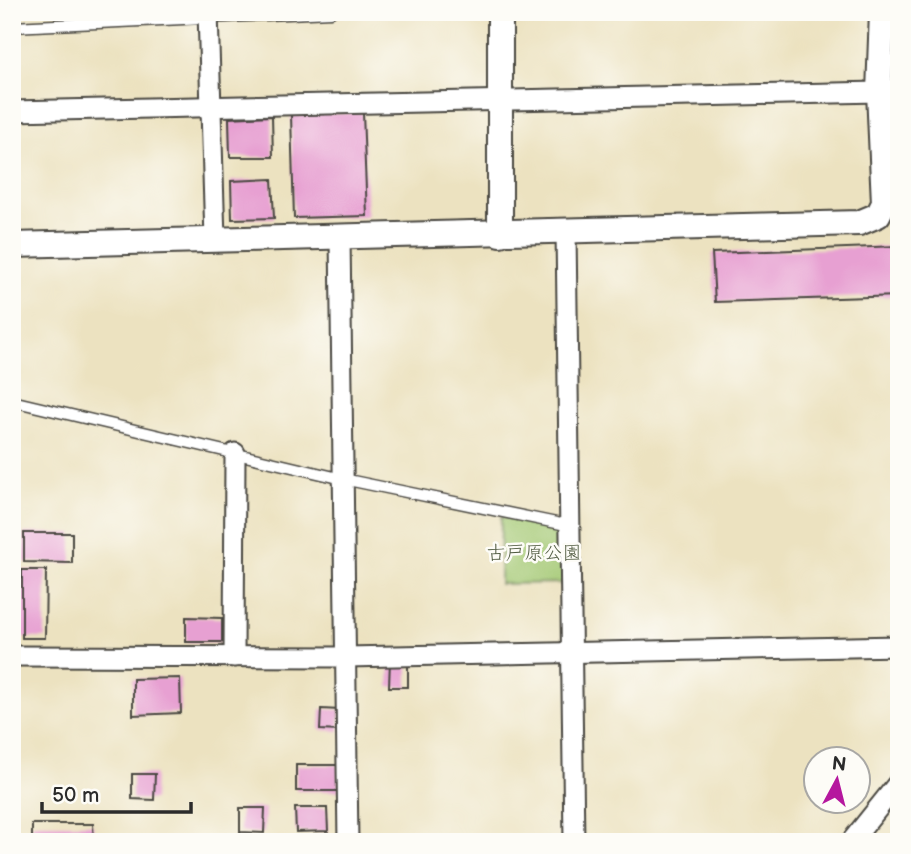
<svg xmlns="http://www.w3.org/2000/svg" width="911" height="854" font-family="'Balsamiq Sans','Klee One',sans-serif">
  <rect width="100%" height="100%" fill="#fdfcf7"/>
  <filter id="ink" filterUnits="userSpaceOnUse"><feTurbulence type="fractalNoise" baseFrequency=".0143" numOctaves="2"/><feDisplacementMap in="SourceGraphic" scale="14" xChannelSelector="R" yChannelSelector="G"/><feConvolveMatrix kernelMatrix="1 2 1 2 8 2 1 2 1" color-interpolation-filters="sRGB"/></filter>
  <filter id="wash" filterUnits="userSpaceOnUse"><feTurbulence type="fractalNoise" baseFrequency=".00686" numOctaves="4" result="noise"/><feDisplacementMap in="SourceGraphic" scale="28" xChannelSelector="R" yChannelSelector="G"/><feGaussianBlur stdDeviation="1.57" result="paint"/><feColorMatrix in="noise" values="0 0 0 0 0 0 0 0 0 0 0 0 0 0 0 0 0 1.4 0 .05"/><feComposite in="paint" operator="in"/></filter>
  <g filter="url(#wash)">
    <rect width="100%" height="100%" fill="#ece2c0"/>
    <path fill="#a3c872" stroke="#677a4e" stroke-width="2" d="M501 517 571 526 572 583 500 584Z"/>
    <g id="blocks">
      <g fill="#e7a0d2">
        <path d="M363 113 367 216 294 218 291 115Z"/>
        <path d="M272 116 273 157H230L229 118Z"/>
        <path d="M272 179 274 218 232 219 231 181Z"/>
        <path d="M899 246V296L715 302 712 253Z"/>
        <path d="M24 533H72V563L24 562Z"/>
        <path d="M22 570H46L45 638H22Z"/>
        <path d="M186 617 222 618V642H186Z"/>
        <path d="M390 660H408V687H389Z"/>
        <path d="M180 678 181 713 133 715V679Z"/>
        <path d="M321 709 340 710 339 731 320 730Z"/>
        <path d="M296 765H338L339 791H296Z"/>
        <path d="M132 774H155L154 800 132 799Z"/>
        <path d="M240 808H265L264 833 240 832Z"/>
        <path d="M295 808H327L328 831 296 832Z"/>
        <path d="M32 824H93L94 842H32Z"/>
      </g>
    </g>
  </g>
  <g filter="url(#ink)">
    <use href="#blocks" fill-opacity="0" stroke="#484641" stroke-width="2"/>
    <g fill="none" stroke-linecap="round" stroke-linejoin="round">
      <defs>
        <g id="service">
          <path d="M12 27 331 12"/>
          <path d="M12 401 343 479 571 526"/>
        </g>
        <g id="minor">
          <path d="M208 12 215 239"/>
          <path d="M12 111 879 92"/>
          <path d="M566 232 574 842"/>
          <path d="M340 237 348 842"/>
          <path d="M12 656 346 657 899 646"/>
          <path d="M234 657 235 453"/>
          <path d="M851 842 899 782"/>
        </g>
        <g id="tertiary">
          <path d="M500 12V234"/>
          <path d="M12 245 859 223 878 215 884 203 879 92 882 12"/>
        </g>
      </defs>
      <use href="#service" stroke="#484641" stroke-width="13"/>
      <use href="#minor" stroke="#484641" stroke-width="23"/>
      <use href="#tertiary" stroke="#484641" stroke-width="28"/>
      <use href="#service" stroke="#fff" stroke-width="10"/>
      <use href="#minor" stroke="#fff" stroke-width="19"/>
      <use href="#tertiary" stroke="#fff" stroke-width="24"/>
    </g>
  </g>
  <g text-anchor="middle" stroke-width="5" stroke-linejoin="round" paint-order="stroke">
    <g font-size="19" fill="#4f5a40" stroke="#fdfcf7">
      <text x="534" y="559">古戸原公園</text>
    </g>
  </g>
  <rect width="911" height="854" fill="none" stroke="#fdfcf7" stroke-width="42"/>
  <g transform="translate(837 780) rotate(7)"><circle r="33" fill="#fdfcf7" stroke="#a9a8a5" stroke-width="2"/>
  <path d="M0-5L12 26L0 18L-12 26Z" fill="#b5179e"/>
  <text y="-10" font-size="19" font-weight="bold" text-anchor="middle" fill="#2b2b2b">N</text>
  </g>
  <path d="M42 802v10h149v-10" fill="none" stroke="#2b2b2b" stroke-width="3.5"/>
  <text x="52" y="802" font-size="21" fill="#2b2b2b" stroke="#fdfcf7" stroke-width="5" paint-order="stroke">50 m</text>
</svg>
